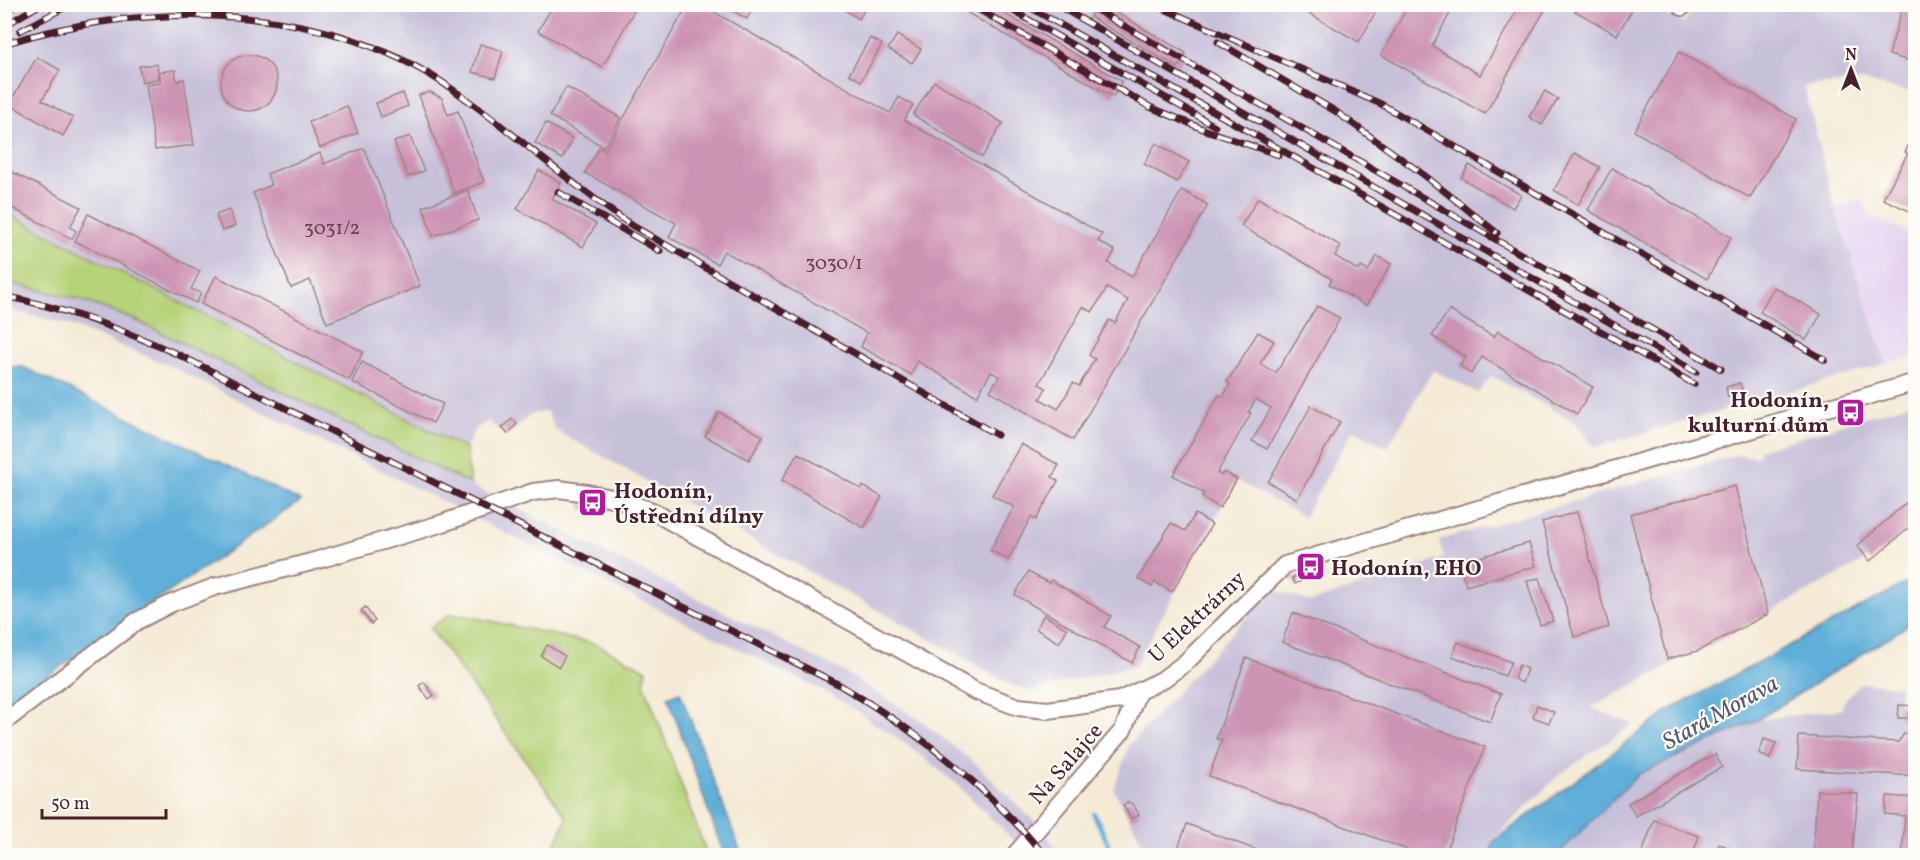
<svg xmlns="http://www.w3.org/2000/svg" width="1920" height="860" font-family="Vollkorn,serif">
  <rect width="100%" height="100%" fill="#fdfcf7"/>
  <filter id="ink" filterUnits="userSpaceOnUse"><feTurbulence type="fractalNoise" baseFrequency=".0167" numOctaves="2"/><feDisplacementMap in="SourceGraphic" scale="12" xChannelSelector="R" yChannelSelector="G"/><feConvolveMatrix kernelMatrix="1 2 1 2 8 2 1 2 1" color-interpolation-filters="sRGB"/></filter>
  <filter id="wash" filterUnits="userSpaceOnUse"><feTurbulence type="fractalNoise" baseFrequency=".008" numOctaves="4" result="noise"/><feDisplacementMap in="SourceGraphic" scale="24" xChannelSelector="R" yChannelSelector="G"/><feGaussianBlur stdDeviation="1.35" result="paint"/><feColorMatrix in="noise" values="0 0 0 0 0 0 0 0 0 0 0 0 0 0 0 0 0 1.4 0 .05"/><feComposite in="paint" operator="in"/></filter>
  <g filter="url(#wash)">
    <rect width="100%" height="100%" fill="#f4ead5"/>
    <path fill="#e5d3f1" d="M1861 199 1870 215 1915 236 1916 296 1913 301 1916 303 1915 356 1886 364 1835 208Z"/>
    <g fill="#c7c0d9">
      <path d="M1669 4 1665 14 1684 23 1692 5H1915V93L1862 81 1804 86 1835 208 1886 364 1595 447 1574 421 1492 376 1478 393 1433 370 1387 448 1353 429 1304 517 1236 480 1135 666 1030 691 1010 684 555 430 547 411 530 415 507 436 488 421 475 429 466 449 5 212 4 5Z"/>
      <path d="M4 282 78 299 133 319 182 341 846 673 921 721 976 764 1042 829 1062 855H1028L958 785 905 743 833 696 170 366 70 325 5 309Z"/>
      <path d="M1915 402V526L1853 567 1591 708 1633 724 1560 774 1494 839 1486 855H1149L1114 790 1129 745 1272 589 1311 602 1444 558 1439 540 1736 455 1758 457 1759 450Z"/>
      <path d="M1860 683 1899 686V705L1915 706V855L1557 856 1639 774 1757 720 1842 709 1844 701Z"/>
    </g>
    <g fill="#b5d278" stroke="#807852" stroke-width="1.5">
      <path d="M4 212 466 449 470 484 133 319 78 299 5 282Z"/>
      <path d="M450 614 477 618 596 644 647 670 644 683 706 852 703 855H550L567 818 430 628Z"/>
    </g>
    <g fill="#5eafd9" stroke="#546782" stroke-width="1.5">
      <path d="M5 367H23L301 501 5 705Z"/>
      <path d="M1915 578V621L1757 720 1639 774 1557 855H1489L1494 841 1670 710Z"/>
      <path d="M680 692 742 855H724L668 697Z"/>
    </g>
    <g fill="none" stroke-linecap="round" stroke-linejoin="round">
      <path stroke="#5eafd9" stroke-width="5" d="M1094 814 1114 856"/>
    </g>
    <g id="blocks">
      <g fill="#cc93b3" fill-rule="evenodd">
        <path d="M554 4H638L602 67 538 31Z"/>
        <path d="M688 4H700L890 113 899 97 913 105 904 120 1102 234 1098 241 1115 251 1108 263 1132 277 1182 190 1208 205 1073 440 990 391 999 376 991 372 977 396 917 361 911 375 861 347 867 333 724 251 717 264 669 237 676 223 585 173 599 147 605 151ZM1107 288 1128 300 1115 323 1109 320 1089 355 1095 359 1079 386 1073 383 1058 409 1040 399 1046 388 1039 384 1083 307 1092 312Z"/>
        <path d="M721 4H755L747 19Z"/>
        <path d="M835 4H868L859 19Z"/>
        <path d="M952 4H988L1122 81 1113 97Z"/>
        <path d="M1097 4H1102L1186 53 1178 68 1090 17Z"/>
        <path d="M1292 4H1380L1359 42Z"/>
        <path d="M1409 4H1455L1432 46 1480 75 1520 5H1540L1546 8 1485 114 1381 55Z"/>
        <path d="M1579 4H1632L1634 6 1617 35 1575 11Z"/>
        <path d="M1775 4H1795L1793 10Z"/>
        <path d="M1903 4H1916V63L1889 55Z"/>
        <path d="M897 35 921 49 912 63 888 49Z"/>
        <path d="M870 38 882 44 861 81 849 74Z"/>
        <path d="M480 44 503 51 495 78 472 72Z"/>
        <path d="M1679 52 1796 119 1750 198 1634 131Z"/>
        <circle cx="249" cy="83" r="28"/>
        <path d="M37 57 60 70 42 100 73 118 63 136 9 104Z"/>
        <path d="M157 64 159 79 142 82 139 66Z"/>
        <path d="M175 70 177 81 184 79 194 145 155 150 146 85 161 83 159 72Z"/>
        <path d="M934 81 1003 123 982 157 913 115Z"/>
        <path d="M566 87 621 118 604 147 550 116Z"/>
        <path d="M1545 91 1558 99 1542 125 1529 117Z"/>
        <path d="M430 92 442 98 448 115 458 111 484 182 454 193 419 95Z"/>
        <path d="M403 93 408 106 381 117 376 103Z"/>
        <path d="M347 106 358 133 320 148 309 122Z"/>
        <path d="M546 123 573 139 562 159 535 143Z"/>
        <path d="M1916 130V214L1883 199 1908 153 1905 152Z"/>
        <path d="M410 136 424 171 408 177 394 142Z"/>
        <path d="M1156 143 1189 162 1177 182 1144 164Z"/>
        <path d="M364 148 420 286 327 323 310 280 291 288 253 193 271 185 267 174 320 153 324 164Z"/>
        <path d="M1575 153 1600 167 1578 205 1554 190Z"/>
        <path d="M1469 165 1521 195 1513 208 1461 178Z"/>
        <path d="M4 168 81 207 70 227 76 231 72 239 4 204Z"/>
        <path d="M1612 168 1731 237 1707 279 1588 210Z"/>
        <path d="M539 170 561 183 552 199 596 224 583 247 517 209Z"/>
        <path d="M468 190 478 220 433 236 423 207Z"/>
        <path d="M1258 198 1341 246 1335 256 1359 271 1361 267 1368 271 1377 256 1391 264 1366 306 1329 284 1332 279 1241 226Z"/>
        <path d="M229 210 235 226 222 231 216 215Z"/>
        <path d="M88 214 200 271 191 289 201 293 196 303 75 241Z"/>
        <path d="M216 276 363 352 349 380 201 304Z"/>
        <path d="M1774 287 1821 314 1806 340 1760 312Z"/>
        <path d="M1317 306 1340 318 1267 449 1252 441 1271 408 1256 399 1248 412 1251 413 1217 473 1222 475 1224 472 1237 479 1220 508 1202 497 1204 493 1173 475 1219 395 1223 397 1230 384 1227 382 1258 332 1274 341 1260 364 1276 373Z"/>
        <path d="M1449 310 1494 337 1498 331 1593 387 1577 414 1482 357 1471 374 1460 366 1466 357 1432 336Z"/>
        <path d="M362 362 443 404 433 423 352 382Z"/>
        <path d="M1740 383 1743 393 1728 397 1726 387Z"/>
        <path d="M1311 406 1340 422 1297 499 1268 482Z"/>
        <path d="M719 412 763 436 749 460 705 436Z"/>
        <path d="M512 419 517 424 508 434 502 428Z"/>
        <path d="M1021 444 1059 465 1052 477 1058 481 1036 520 1031 517 1008 560 990 550 1014 507 992 495Z"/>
        <path d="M798 453 861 489 863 486 882 497 864 528 782 480Z"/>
        <path d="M1735 486 1768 614 1698 651 1667 659 1630 514Z"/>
        <path d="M1914 496 1916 522 1870 561 1857 546Z"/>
        <path d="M582 503 592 505 591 511 580 509Z"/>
        <path d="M1577 512 1609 627 1574 637 1542 522Z"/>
        <path d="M1195 514 1212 524 1172 592 1155 582 1152 587 1138 579 1171 523 1185 531Z"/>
        <path d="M1529 543 1536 566 1466 586 1459 563Z"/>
        <path d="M1311 569 1314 575 1295 584 1292 578Z"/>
        <path d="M1028 572 1049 583 1051 580 1111 616 1104 627 1140 647 1132 663 1015 595Z"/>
        <path d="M1539 578 1553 621 1540 625 1527 581Z"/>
        <path d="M365 607 375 621 371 624 361 611Z"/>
        <path d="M1293 613 1501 694 1490 722 1282 642Z"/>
        <path d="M1044 615 1067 629 1059 643 1036 629Z"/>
        <path d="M1458 642 1511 662 1505 676 1452 656Z"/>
        <path d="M547 645 565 656 559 667 541 656Z"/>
        <path d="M1246 658 1485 747 1444 856H1424L1209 776 1222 740 1216 739Z"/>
        <path d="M1519 665 1527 669 1522 683 1514 679Z"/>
        <path d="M424 682 434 695 429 699 419 686Z"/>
        <path d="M1537 705 1554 712 1549 723 1533 717Z"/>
        <path d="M1899 705 1916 706V718H1898Z"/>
        <path d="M1904 734 1916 735V776L1797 769 1799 736 1898 742Z"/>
        <path d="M1764 739 1776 743 1770 759 1759 754Z"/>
        <path d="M1715 754 1722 767 1636 816 1628 803Z"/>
        <path d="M1817 790 1858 794 1852 856H1813Z"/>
        <path d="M1887 796 1916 798V856H1902L1905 816 1885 814Z"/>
        <path d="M1128 802 1133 804 1139 815 1131 819 1123 805Z"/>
        <path d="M1654 820 1699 836 1692 856H1641Z"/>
        <path d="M1187 824 1270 855V856H1175Z"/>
        <path d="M1719 844 1749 855V856H1714Z"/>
      </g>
    </g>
  </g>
  <g filter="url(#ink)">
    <use href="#blocks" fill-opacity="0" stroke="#9f8480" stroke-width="1.5"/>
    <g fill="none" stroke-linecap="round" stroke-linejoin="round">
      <defs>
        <g id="minor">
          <path d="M1682 7 1683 4"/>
          <path d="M4 722 137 621 172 603 214 587 311 562 440 524 533 492 559 489 587 493 617 499 652 511 975 691 1018 707 1048 710 1120 700 1162 680 1185 663 1285 565 1916 382"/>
          <path d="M1014 856 1123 730 1137 694"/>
        </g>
      </defs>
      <use href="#minor" stroke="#9f8480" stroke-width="20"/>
      <use href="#minor" stroke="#fff" stroke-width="16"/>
      <defs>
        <g id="rail">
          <path d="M969 4 1150 107 1208 131 1279 155"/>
          <path d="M1001 4 1215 126"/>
          <path d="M1024 4 1694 384"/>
          <path d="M1055 4 1696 372"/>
          <path d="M1086 4 1721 369"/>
          <path d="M1153 4 1381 104 1825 360"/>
          <path d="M4 12 17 4"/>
          <path d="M4 26 41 4"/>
          <path d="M20 31 71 4"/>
          <path d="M1218 42 1335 111 1424 175 1497 233"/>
          <path d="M4 44C145 0 326 1 452 89 514 132 569 184 633 226L997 435"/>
          <path d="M558 192 660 251"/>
          <path d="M4 296C65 308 121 329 177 354L838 684C916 730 986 785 1045 856"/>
        </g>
      </defs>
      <use href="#rail" stroke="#4a1f2b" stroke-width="7"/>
      <use href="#rail" stroke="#fdfcf7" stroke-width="4.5" stroke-dasharray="14" stroke-linecap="butt"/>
    </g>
  </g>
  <defs>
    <symbol id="bus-square" viewBox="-11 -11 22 22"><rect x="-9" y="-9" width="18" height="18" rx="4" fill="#b5179e" stroke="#fdfcf7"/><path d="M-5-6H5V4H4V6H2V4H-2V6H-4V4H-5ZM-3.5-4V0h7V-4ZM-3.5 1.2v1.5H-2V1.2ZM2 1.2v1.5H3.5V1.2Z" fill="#fff"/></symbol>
  </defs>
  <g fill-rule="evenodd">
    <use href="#bus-square" x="1834" y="396" width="33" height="33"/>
    <use href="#bus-square" x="576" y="486" width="33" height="33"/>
    <use href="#bus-square" x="1294" y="550" width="33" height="33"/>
  </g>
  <g text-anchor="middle" stroke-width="4.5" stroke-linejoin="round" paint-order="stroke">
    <g font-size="20" fill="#6a3c4d">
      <text x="332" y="234">3031/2</text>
      <text x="834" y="269">3030/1</text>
    </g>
    <g font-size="22" font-weight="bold" fill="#4a1f2b" stroke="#fdfcf7" text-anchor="start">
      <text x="1829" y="407" text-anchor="end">Hodonín,<tspan x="1829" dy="25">kulturní dům</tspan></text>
      <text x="614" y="498">Hodonín,<tspan x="614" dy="25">Ústřední dílny</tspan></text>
      <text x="1331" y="575">Hodonín, EHO</text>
    </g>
    <g font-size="22" fill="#4a1f2b" stroke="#fdfcf7">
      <text transform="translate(1196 616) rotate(-43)" y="8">U Elektrárny</text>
      <text transform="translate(1065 763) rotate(-49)" y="8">Na Salajce</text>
    </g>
    <g font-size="24" font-style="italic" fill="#525971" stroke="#fdfcf7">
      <text transform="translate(1720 712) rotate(-29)" y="8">Stará Morava</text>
    </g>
  </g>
  <rect width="1920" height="860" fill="none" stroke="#fdfcf7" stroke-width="24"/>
  <g transform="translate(1851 69)" stroke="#fdfcf7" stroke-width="4.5" paint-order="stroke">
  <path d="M0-4.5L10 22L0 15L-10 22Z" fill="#4a1f2b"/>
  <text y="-9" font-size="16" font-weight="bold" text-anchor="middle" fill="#4a1f2b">N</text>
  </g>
  <path d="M42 809v9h124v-9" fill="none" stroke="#4a1f2b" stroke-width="3"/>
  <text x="51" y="809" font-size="18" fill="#4a1f2b" stroke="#fdfcf7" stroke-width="4.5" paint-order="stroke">50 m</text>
</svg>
